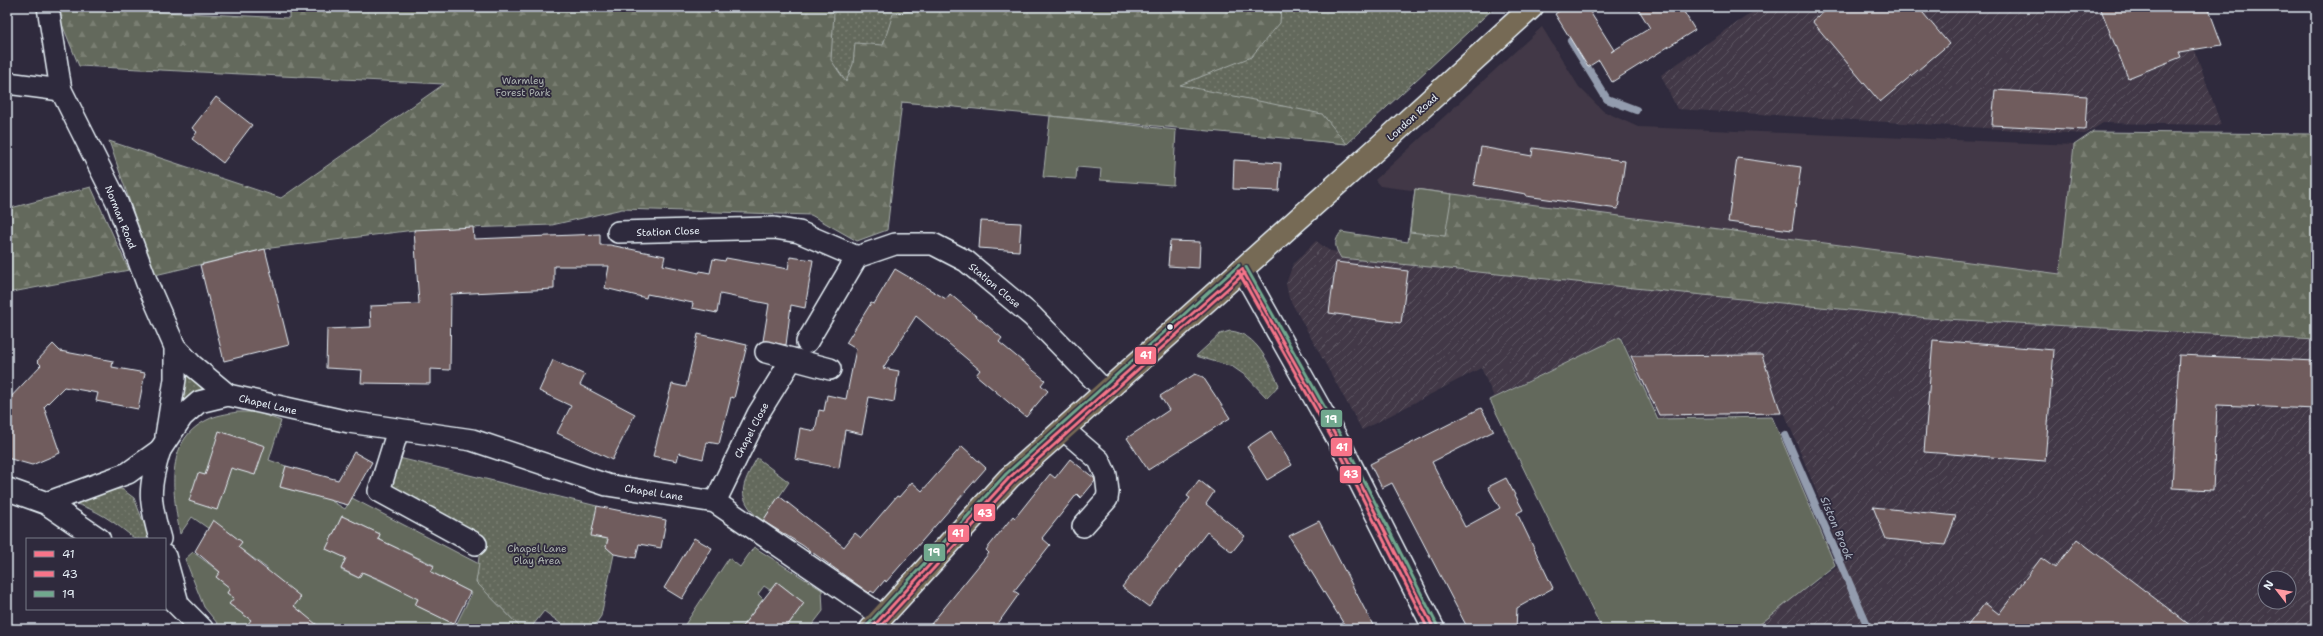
<svg xmlns="http://www.w3.org/2000/svg" width="2323" height="636" font-family="'Shantell Sans',sans-serif">
  <defs>
    <pattern id="industrial-furrows" width="10" height="10" patternUnits="userSpaceOnUse"><rect width="10" height="10" fill="#423947"/><path d="M-1 1l2-2M0 10L10 0M9 11l2-2" fill="none" stroke="#5d5662"/></pattern>
    <pattern id="grass-dots" width="8" height="8" patternUnits="userSpaceOnUse"><rect width="8" height="8" fill="#64695b"/><path d="M2 2h.1M6 6h.1" fill="none" stroke="#7a7f73" stroke-width="1.8" stroke-linecap="round"/></pattern>
    <pattern id="forest-firs" width="22" height="20" patternUnits="userSpaceOnUse"><rect width="22" height="20" fill="#64695b"/><path d="M5 1l3.5 6h-7zM16 11l3.5 6h-7z" fill="#7a7f73"/></pattern>
  </defs>
  <rect width="100%" height="100%" fill="#2f2a3d"/>
  <filter id="ink" filterUnits="userSpaceOnUse"><feTurbulence type="fractalNoise" baseFrequency=".025" numOctaves="2"/><feDisplacementMap in="SourceGraphic" scale="8" xChannelSelector="R" yChannelSelector="G"/><feConvolveMatrix kernelMatrix="1 2 1 2 8 2 1 2 1" color-interpolation-filters="sRGB"/></filter>
  <g filter="url(#ink)">
    <path fill="#423947" d="M1542 27 1579 87 1603 111 1638 127 2074 145 2060 274 1380 186 1375 180Z"/>
    <g fill="url(#industrial-furrows)" fill-rule="evenodd">
      <path d="M1760 7H2180L2221 125 2103 123 2085 134 1677 109 1661 75Z"/>
      <path d="M1316 241 1330 251 1928 318 2316 340V629H1748L1845 562 1785 414 1659 418 1621 336 1494 397 1481 368 1362 430 1289 298 1286 284 1293 264ZM2265 578H2289V602H2265Z"/>
    </g>
    <g fill="url(#grass-dots)" stroke="#a6adaa">
      <path d="M293 7H1495L1347 144 1039 112 902 102 436 171 444 79Z"/>
      <path d="M1230 331C1257 333 1269 364 1279 385L1267 398 1246 376 1233 367 1196 356 1220 334Z"/>
      <path d="M183 364 208 386 194 392 181 402Z"/>
      <path d="M399 458 597 506 608 539 606 547 614 554 601 616 592 629H568L544 611 530 629H522L476 582 481 540 389 489Z"/>
      <path d="M757 458 789 482 762 522C735 496 741 487 757 458Z"/>
      <path d="M98 489H122L134 498 150 539H135C116 523 95 508 72 503Z"/>
    </g>
    <g fill="url(#forest-firs)" stroke="#a6adaa">
      <path d="M55 7 289 18V7H830L834 13 831 60 846 82 853 64 855 43 883 45 893 14 934 7H1281L1280 23 1251 57 1180 85 1322 114 1347 144 902 102 887 230 857 241 811 215 622 209 552 225 414 230 271 248 155 275 109 141 281 198 444 84 79 66Z"/>
      <path d="M2093 132 2316 134V340L1928 318 1341 258C1335 248 1333 242 1341 232L1408 242 1415 189 2060 274 2074 145Z"/>
      <path d="M91 187 129 270 7 293V209Z"/>
    </g>
    <g fill="#64695b" stroke="#a6adaa" fill-rule="evenodd">
      <path d="M1050 116 1176 130 1173 185 1100 180 1101 169 1077 167 1076 179 1043 177Z"/>
      <path d="M1415 189 1452 194 1445 236 1410 232Z"/>
      <path d="M1620 337 1658 419 1772 417 1835 565 1754 629H1602L1490 400Z"/>
      <path d="M237 412H256L281 421 269 460 286 466 280 487 328 499 345 509 352 498 479 564 476 582 522 629H321L311 621 291 629 303 613 294 606 301 597 264 575 268 569 238 547 242 542 227 531 222 538 192 517 180 534C173 495 163 441 207 420 216 415 227 414 237 412ZM342 516 380 534 378 539 434 565 431 572 472 593 456 625 415 605 418 598 362 572 359 578 341 570 346 558 326 549Z"/>
      <path d="M754 547 822 590 823 611 809 629H785L804 603 777 582 770 590 764 586 758 594 763 599 740 629H682L729 558 740 567Z"/>
      <path d="M193 552 220 572 216 577 230 588 227 593 234 598 229 604 251 620 250 629H222L204 607 185 559Z"/>
    </g>
    <g fill="none" stroke-linecap="round" stroke-linejoin="round">
      <g stroke="#939cae" stroke-width="8">
        <path d="M1571 41 1607 99 1636 110"/>
        <path d="M1785 435 1869 629"/>
      </g>
    </g>
    <g fill="#705b5d" stroke="#e8f1f8">
      <path d="M1565 7H1587L1614 50 1611 52 1650 28 1637 7H1681L1695 30 1612 82 1599 60 1588 67 1555 14Z"/>
      <path d="M1829 7H1918L1949 44 1880 102 1812 21Z"/>
      <path d="M2100 7H2208L2222 45 2179 52 2181 57 2128 78Z"/>
      <path d="M1995 90 2087 96 2085 130 1992 125Z"/>
      <path d="M216 97 252 125 223 163 192 139 197 132 192 128Z"/>
      <path d="M1481 147 1532 156 1533 148 1625 161 1618 209 1526 196V194L1474 185Z"/>
      <path d="M1737 158 1801 167 1792 230 1728 222Z"/>
      <path d="M1234 160 1281 163 1279 191 1233 189Z"/>
      <path d="M981 221 1021 223 1019 251 979 248Z"/>
      <path d="M473 227 474 239 600 234V245H610L665 256 663 265 699 273 700 271 710 273 713 259 725 261 726 258 788 269 790 257 813 260 805 308 791 305 786 345 763 341 769 304 720 294 717 313 692 308 693 303 647 294 646 298 605 288 609 266H554V289L451 294 450 370 430 369V384L361 383 362 370 326 368 327 329 371 327 370 306 419 304 414 230Z"/>
      <path d="M1170 241 1200 242 1199 268 1168 266Z"/>
      <path d="M265 249 289 345 224 361 200 265Z"/>
      <path d="M1336 262 1408 271 1401 323 1329 313Z"/>
      <path d="M895 269 946 299 950 294 1002 338 999 342 1045 380 1041 385 1048 391 1026 417 976 375 980 370 916 316 883 368 899 371 894 402 869 397 862 434 845 430 839 468 795 459 800 428 815 431 819 410 824 411 827 395 846 399 856 349 846 343 871 303 874 304Z"/>
      <path d="M698 334 747 345 734 398 731 397 719 444 707 442 703 459 679 453 677 461 653 456 672 384 686 387Z"/>
      <path d="M1933 340 2054 350 2045 461 1924 452Z"/>
      <path d="M53 344 60 351 113 361 112 367 145 373 138 409 96 401 98 393 64 387 44 407 60 453 32 465 7 458V401L41 365 37 361Z"/>
      <path d="M1762 355 1781 413 1659 415 1631 356Z"/>
      <path d="M2179 355 2316 361V409L2217 405 2213 490 2172 488Z"/>
      <path d="M553 360 585 375 580 385 635 414 612 460 557 433 571 406 539 391Z"/>
      <path d="M1195 374 1203 377 1230 418 1148 470 1127 438 1169 410 1160 396Z"/>
      <path d="M1481 408 1494 431 1432 462 1465 527 1500 508 1488 487 1506 478 1523 510 1517 513 1553 588 1517 608 1516 629H1468L1392 483 1382 488 1370 464Z"/>
      <path d="M219 431 265 446 255 475 231 468 217 510 189 501 198 473 205 475Z"/>
      <path d="M1271 431 1292 465 1267 480 1247 447Z"/>
      <path d="M962 446 986 468 886 582 885 580 874 593 871 591 869 593 802 545 763 521 779 496 844 547 855 533 861 538 897 496 899 497 912 482 922 491Z"/>
      <path d="M354 452 372 462 348 505 280 487 286 466 338 480Z"/>
      <path d="M1070 459 1094 478 1095 481 1081 498 1077 494 1042 538 1050 545 1014 591 1019 594 994 629H927L989 553 986 550 1013 516 1015 518 1050 474 1055 478Z"/>
      <path d="M1199 480 1214 492 1206 504 1245 536 1232 552 1207 532 1149 607 1122 587 1190 498 1187 496Z"/>
      <path d="M597 506 666 520 661 548 639 544 636 558 614 554 606 547 608 539 591 536Z"/>
      <path d="M1873 507 1956 516 1945 545 1886 539Z"/>
      <path d="M342 516 380 534 378 539 434 566 431 572 470 592 454 624 415 605 418 599 381 580 362 572 359 578 341 569 346 558 326 549Z"/>
      <path d="M213 520 242 542 238 547 301 597 294 606 322 629H244L251 620 229 604 234 598 227 593 230 588 216 577 220 572 195 551Z"/>
      <path d="M1319 521 1365 610 1375 629H1347L1289 536Z"/>
      <path d="M694 538 712 548 682 599 664 588Z"/>
      <path d="M2077 539 2195 629H1965L1985 603 1999 614 2041 558 2055 568Z"/>
      <path d="M777 582 804 603 785 629H740Z"/>
    </g>
    <g fill="none" stroke-linecap="round" stroke-linejoin="round">
      <defs>
        <g id="street">
          <path d="M48 7 61 90 117 202 147 283 175 347V379L166 436"/>
          <path d="M7 83 61 90"/>
          <path d="M618 232 774 228 799 232 857 257"/>
          <path d="M1242 269 1343 449 1434 629"/>
          <path d="M807 342 857 257 895 244H933L966 261 1032 316 1105 391"/>
          <path d="M175 347 192 365 228 395"/>
          <path d="M766 352 830 369"/>
          <path d="M1063 429 1099 460 1106 475 1108 492 1107 499 1083 526"/>
          <path d="M398 430 379 491 476 544"/>
          <path d="M160 450 182 417 199 402 228 395 349 422 472 440 607 485 715 502 882 616"/>
          <path d="M715 502 758 414 792 359"/>
          <path d="M46 503 128 473 160 450C148 489 149 500 160 539"/>
          <path d="M165 556 178 603"/>
        </g>
        <g id="secondary">
          <path d="M7 489 46 503 99 539"/>
          <path d="M165 592 202 629"/>
        </g>
        <path id="primary" d="M871 629 1009 478 1382 144 1532 7"/>
      </defs>
      <use href="#street" stroke="#e8f1f8" stroke-width="24"/>
      <use href="#secondary" stroke="#e8f1f8" stroke-width="25"/>
      <use href="#primary" stroke="#e8f1f8" stroke-width="25"/>
      <use href="#street" stroke="#2f2a3d" stroke-width="21"/>
      <use href="#secondary" stroke="#2f2a3d" stroke-width="22"/>
      <use href="#primary" stroke="#766a55" stroke-width="22"/>
      <defs>
        <g id="bus-1">
          <path d="M1242 269 1343 449 1434 629"/>
          <path d="M871 629 1009 478 1242 269"/>
        </g>
        <g id="bus-2">
          <path d="M1238 271 1339 451 1428 629"/>
          <path d="M878 629 1013 482 1245 273"/>
        </g>
        <g id="bus-3">
          <path d="M1246 267 1347 447 1438 627"/>
          <path d="M867 626 1006 474 1239 265"/>
        </g>
      </defs>
      <use href="#bus-1" stroke="#2f2a3d" stroke-width="6"/>
      <use href="#bus-2" stroke="#2f2a3d" stroke-width="6"/>
      <use href="#bus-3" stroke="#2f2a3d" stroke-width="6"/>
      <use href="#bus-1" stroke="#f77489" stroke-width="3"/>
      <use href="#bus-2" stroke="#f77489" stroke-width="3"/>
      <use href="#bus-3" stroke="#71a88e" stroke-width="3"/>
    </g>
  </g>
  <circle fill="#e8f1f8" stroke="#2f2a3d" stroke-width="1.5" cx="1170" cy="327" r="3.5"/>
  <g text-anchor="middle" stroke-width="3.5" stroke-linejoin="round" paint-order="stroke">
    <g font-size="10" fill="#adb4b1" stroke="#2f2a3d">
      <text x="523" y="84">Warmley<tspan x="523" dy="12">Forest Park</tspan></text>
      <text x="537" y="552">Chapel Lane<tspan x="537" dy="12">Play Area</tspan></text>
    </g>
    <g font-size="10" fill="#e8f1f8" stroke="#2f2a3d">
      <text transform="translate(1412 117) rotate(-42)" y="4">London Road</text>
      <text transform="translate(121 217) rotate(68)" y="4">Norman Road</text>
      <text transform="translate(668 231) rotate(-2)" y="4">Station Close</text>
      <text transform="translate(995 285) rotate(40)" y="4">Station Close</text>
      <text transform="translate(268 404) rotate(13)" y="4">Chapel Lane</text>
      <text transform="translate(751 430) rotate(-62)" y="4">Chapel Close</text>
      <text transform="translate(654 492) rotate(9)" y="4">Chapel Lane</text>
    </g>
    <g font-size="11" font-style="italic" fill="#b0b9c7" stroke="#2f2a3d">
      <text transform="translate(1837 528) rotate(67)" y="4">Siston Brook</text>
    </g>
  </g>
  <g stroke="#2f2a3d" stroke-width="1.5">
    <rect x="1134" y="346" width="23" height="19" rx="4" fill="#f77489"/>
    <rect x="1320" y="409" width="23" height="19" rx="4" fill="#71a88e"/>
    <rect x="1330" y="437" width="23" height="20" rx="4" fill="#f77489"/>
    <rect x="1339" y="465" width="23" height="19" rx="4" fill="#f77489"/>
    <rect x="973" y="503" width="23" height="19" rx="4" fill="#f77489"/>
    <rect x="947" y="524" width="23" height="19" rx="4" fill="#f77489"/>
    <rect x="923" y="543" width="23" height="19" rx="4" fill="#71a88e"/>
  </g>
  <g font-size="11" text-anchor="middle" font-weight="bold" fill="#fff">
    <text x="1146" y="359">41</text>
    <text x="1331" y="423">19</text>
    <text x="1342" y="451">41</text>
    <text x="1351" y="478">43</text>
    <text x="985" y="517">43</text>
    <text x="958" y="537">41</text>
    <text x="934" y="556">19</text>
  </g>
  <rect width="2323" height="636" fill="none" stroke="#2f2a3d" stroke-width="24"/>
  <rect x="12" y="12" width="2299" height="612" fill="none" stroke="#e8f1f8" stroke-width="1.5" filter="url(#ink)"/>
  <rect x="26" y="538" width="140" height="72" fill="#2f2a3d" stroke="#797a88"/>
  <rect x="34" y="551" width="20" height="6" fill="#f77489" stroke="#797a88"/>
  <text x="62" y="558" font-size="12" fill="#e8f1f8">41</text>
  <rect x="34" y="571" width="20" height="6" fill="#f77489" stroke="#797a88"/>
  <text x="62" y="578" font-size="12" fill="#e8f1f8">43</text>
  <rect x="34" y="591" width="20" height="6" fill="#71a88e" stroke="#797a88"/>
  <text x="62" y="598" font-size="12" fill="#e8f1f8">19</text>
  <g transform="translate(2277 590) rotate(301)"><circle r="19" fill="#2f2a3d" stroke="#797a88"/>
  <path d="M0-3L7 15L0 10L-7 15Z" fill="#ff9aa2"/>
  <text y="-6" font-size="11" font-weight="bold" text-anchor="middle" fill="#e8f1f8">N</text>
  </g>
</svg>
